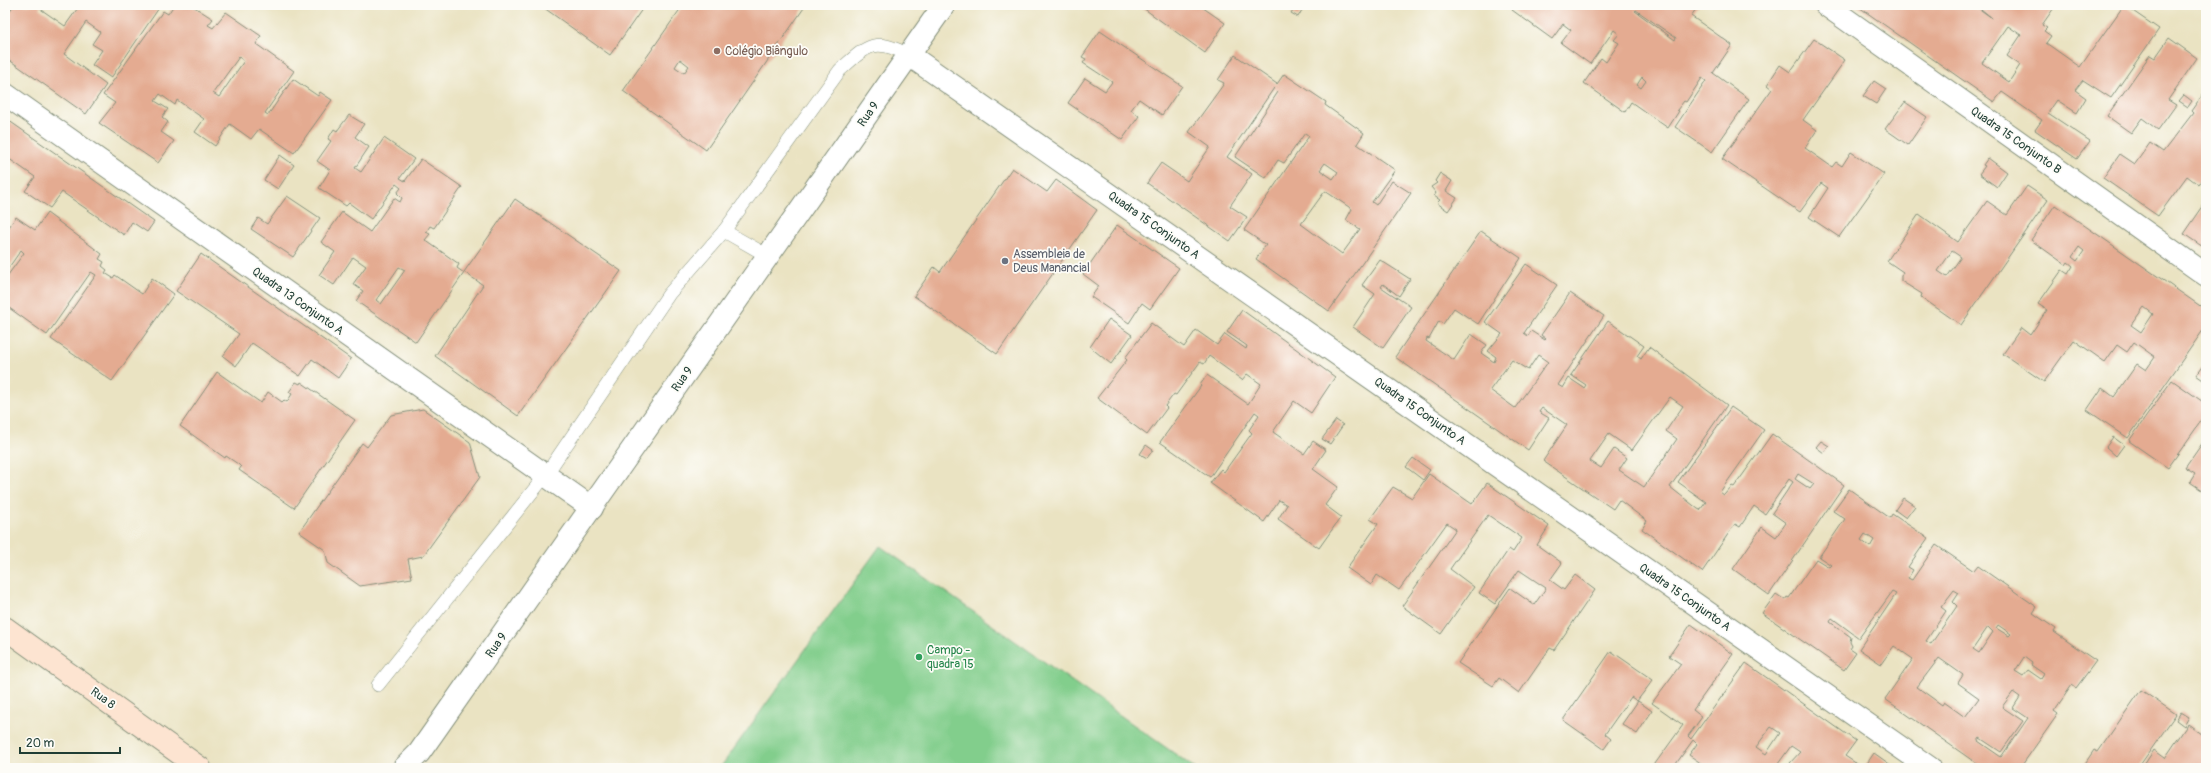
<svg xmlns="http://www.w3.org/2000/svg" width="2211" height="773" font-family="Pangolin,sans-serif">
  <rect width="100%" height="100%" fill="#fdfcf7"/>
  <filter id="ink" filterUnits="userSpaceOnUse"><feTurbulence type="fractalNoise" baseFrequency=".025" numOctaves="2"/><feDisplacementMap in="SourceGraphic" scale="8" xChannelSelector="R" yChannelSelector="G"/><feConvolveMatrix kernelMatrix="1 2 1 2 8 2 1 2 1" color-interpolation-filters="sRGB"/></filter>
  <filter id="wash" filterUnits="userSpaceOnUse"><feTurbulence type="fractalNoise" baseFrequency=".012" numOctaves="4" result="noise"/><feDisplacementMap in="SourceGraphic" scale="16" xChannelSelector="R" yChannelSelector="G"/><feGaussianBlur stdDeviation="0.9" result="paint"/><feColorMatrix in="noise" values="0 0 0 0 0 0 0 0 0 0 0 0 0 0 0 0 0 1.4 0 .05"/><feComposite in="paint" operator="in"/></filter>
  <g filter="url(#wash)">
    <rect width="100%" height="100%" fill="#eae3c2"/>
    <path fill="#82ce8c" stroke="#508660" d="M880 546 1195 768H720Z"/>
    <g id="blocks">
      <g fill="#e4ab91" fill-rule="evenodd">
        <path d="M14 5H42L39 8 65 26 80 5H161L111 78 92 65 102 50 92 44 100 32 86 22 64 54 106 85 86 114 5 57V17Z"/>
        <path d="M174 5H191L196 8 213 19 208 25 213 28 226 12 261 36 256 44 294 71 265 113 268 115 293 79 318 96 320 92 332 100 294 153 259 129 251 139 230 124 215 146 195 132 204 119 177 100 175 105 160 94 155 101 168 109 162 117 168 122 161 132 174 141 158 163 99 123 115 103 103 95 163 11 168 14ZM239 57 244 61 219 97 213 93Z"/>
        <path d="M540 5H645L610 55Z"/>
        <path d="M683 5H806L706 150 623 91ZM680 59 689 66 684 73 675 67Z"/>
        <path d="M1139 5H1199L1225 23 1205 53Z"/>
        <path d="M1296 5 1302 10 1298 17 1291 13Z"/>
        <path d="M1516 5H1699L1691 16 1732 45 1713 73 1749 99 1712 152 1675 127 1706 81 1702 78 1686 102 1684 101 1677 110 1679 111 1668 128 1631 102 1625 112 1584 83 1601 58 1606 62 1619 43 1614 40 1619 34 1614 30 1590 64 1561 43 1571 30 1563 24 1552 39 1512 10ZM1636 10 1676 38 1675 40 1635 11ZM1642 77 1646 81 1641 88 1637 85Z"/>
        <path d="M1856 5H1951L1956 8 1958 5H1974L1992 18 1976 5H2056L2042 25 2047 28 2044 31 2051 36 2046 43 2080 67 2124 5 2159 29 2111 98 2083 80 2075 90 2086 98 2077 113 2057 100 2048 113 2090 141 2077 159 2035 130 2042 120 2002 92 1994 102ZM2008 26 2021 35 2007 56 2020 65 2009 82 1982 63Z"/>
        <path d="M1100 31 1182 86 1162 115 1139 99 1131 110 1139 116 1122 140 1068 103 1085 78 1105 91 1112 82 1083 63 1086 59 1082 57Z"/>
        <path d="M2169 38 2197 58 2168 100 2176 105 2158 130 2142 118 2131 133 2107 116 2150 55 2155 58Z"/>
        <path d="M1814 39 1845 60 1803 120 1817 130 1805 148 1832 167 1836 162 1842 166 1851 152 1884 174 1839 237 1809 217 1828 188 1821 183 1800 212 1722 159 1772 89 1767 85 1780 65 1790 72Z"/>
        <path d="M1235 55 1277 84 1284 74 1326 102 1325 105 1364 133 1357 144 1395 170 1372 202 1376 205 1392 181 1411 193 1329 311 1256 259 1266 245 1244 230 1309 136 1305 133 1284 163 1278 160 1266 178 1235 157 1278 92 1274 88 1227 157 1252 174 1230 206 1247 217 1230 241 1147 183 1161 163 1187 181 1210 147 1189 132 1223 85 1224 83 1218 80ZM1325 163 1338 172 1333 179 1320 170ZM1325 191 1352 209 1346 220 1360 229 1342 254 1301 224Z"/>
        <path d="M1874 81 1886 89 1876 104 1863 96Z"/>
        <path d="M2206 90V175L2199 185 2187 176 2158 216 2103 178 2120 154 2135 164 2150 143 2163 152 2193 113 2191 111Z"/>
        <path d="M2184 95 2192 101 2188 107 2179 101Z"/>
        <path d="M1905 102 1927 117 1908 145 1885 129Z"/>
        <path d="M349 115 364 124 355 137 369 147 355 168 361 172 384 138 414 159 400 178 405 181 421 159 462 187 434 228 430 226 426 232 430 234 425 240 459 264 457 268 464 273 416 342 356 301 363 291 353 284 366 266 353 257 334 285 319 275 335 252 321 242 342 212 370 232 394 198 400 202 402 198 397 193 401 188 396 184 371 219 349 203 346 206 319 188 330 170 317 161 331 141 328 139 334 129 337 131ZM399 267 405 270 381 304 376 300Z"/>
        <path d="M5 118 154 222 147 232 132 222 124 235 62 192 50 208 25 191 35 177 5 156Z"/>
        <path d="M280 155 294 165 278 189 264 180Z"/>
        <path d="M1988 158 2007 172 1997 187 1979 174 1985 166 1983 165Z"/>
        <path d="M1012 168 1047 192 1056 180 1097 210 997 354 914 296 934 267 940 272Z"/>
        <path d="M1440 173 1452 181 1446 191 1457 198 1448 211 1437 203 1440 200 1434 196 1436 193 1431 187 1437 183 1435 181Z"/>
        <path d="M2027 186 2048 200 1961 325 1921 297 1922 294 1901 281V276L1903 272 1887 261 1919 214 1958 242 1987 201 2007 215ZM1952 251 1961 257 1947 277 1938 271Z"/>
        <path d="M287 196 320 218 293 257 251 229 258 218 267 224Z"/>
        <path d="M515 199 621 271 518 416 435 356 483 285 464 272Z"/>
        <path d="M2206 202V249L2184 234Z"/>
        <path d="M2055 205 2206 310V326L2128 438 2087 410 2102 388 2114 397 2137 364 2146 370 2153 360 2155 357 2134 342 2127 352 2117 345 2105 362 2074 340 2044 382 2003 354 2021 328 2030 335 2047 310 2038 304 2062 270 2068 274 2073 266 2068 262 2066 265 2031 240ZM2079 247 2084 251 2077 261 2072 257ZM2144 307 2153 314 2141 332 2131 325Z"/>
        <path d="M47 213 102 254 99 259 104 262 102 266 107 270 105 273 113 278 115 275 142 294 152 278 174 294 112 381 51 339 96 275 91 272 47 335 5 305V279L24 253 21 250 5 273V225L9 227 16 217 35 230Z"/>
        <path d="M1117 225 1179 268 1150 309 1142 303 1129 323 1091 297 1099 286 1083 274Z"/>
        <path d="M1481 231 1521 258 1478 324 1454 308 1443 324 1439 321 1429 339 1427 338 1426 341 1454 360 1471 334 1487 345 1481 353 1494 362 1496 357 1488 351 1502 334 1485 322 1526 264 1557 285 1524 333 1528 336 1531 331 1545 340 1546 339 1541 335 1570 293 1604 316 1558 385 1563 388 1569 378 1584 388 1586 385 1571 375 1608 321 1644 346 1637 356 1641 359 1649 347 1727 405 1670 487 1698 509 1700 510 1706 502 1678 482 1731 407 1764 430 1720 492 1724 495 1732 486 1734 487 1772 434 1844 485 1769 595 1733 569 1762 527 1776 537 1786 523 1772 513 1793 482 1789 479 1765 514 1754 506 1740 527 1735 524 1702 572 1642 529 1647 521 1619 500 1613 509 1543 461 1567 425 1542 408 1539 412 1549 418 1528 450 1395 357ZM1538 355 1548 362 1515 408 1490 390 1512 360 1528 370ZM1670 397 1683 406 1666 431 1677 439 1644 487 1619 470 1627 458 1614 449 1601 468 1590 461 1609 434 1632 450ZM1798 474 1814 484 1810 489 1795 479Z"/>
        <path d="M201 254 351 359 338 378 312 359 300 376 252 343 236 366 223 356 239 334 176 291Z"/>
        <path d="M1380 260 1410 279 1399 296 1383 284 1381 287 1411 307 1383 348 1353 327 1375 294 1362 285Z"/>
        <path d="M1242 310 1335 377 1311 413 1294 401 1273 432 1304 454 1313 441 1326 450 1313 469 1338 487 1325 505 1341 517 1319 548 1278 519 1287 505 1279 500 1264 522 1210 483 1221 469 1224 472 1252 433 1249 430 1259 415 1255 412 1210 477 1160 442 1201 386 1200 385 1207 375 1248 404 1261 384 1247 374 1242 380 1209 356 1204 364 1200 362 1176 395 1174 394 1165 406 1167 408 1147 435 1097 398 1127 360 1125 358 1151 323 1184 347 1196 330 1217 345 1225 334 1246 349 1247 346 1227 332Z"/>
        <path d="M1109 319 1132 335 1111 364 1090 347Z"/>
        <path d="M2206 361V382L2196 375Z"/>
        <path d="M217 372 261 403 268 392 282 402 284 400 287 402 292 394 289 392 296 382 300 384 301 382 355 420 294 508 239 470 241 467 238 464 226 456 225 458 180 426Z"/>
        <path d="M2172 380 2206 404V414L2168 468 2129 441Z"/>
        <path d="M423 409 470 442 480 477 423 556 408 559 412 578 360 586 328 563 325 550 299 532 362 443 367 447 391 415Z"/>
        <path d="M1336 420 1343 425 1330 444 1322 439Z"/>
        <path d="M2113 437 2124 445 2116 456 2106 447Z"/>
        <path d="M2206 438V493L2190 482 2195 474 2185 468Z"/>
        <path d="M1821 441 1829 446 1824 453 1816 447Z"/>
        <path d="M1146 445 1153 450 1147 458 1140 454Z"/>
        <path d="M1413 458 1430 470 1423 480 1406 467Z"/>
        <path d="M1429 474 1472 504 1487 483 1549 526 1537 545 1562 563 1550 580 1564 590 1575 575 1595 590 1554 650 1550 648 1519 693 1499 678 1493 686 1458 663 1510 588 1534 605 1546 588 1519 570 1495 604 1479 593 1509 549 1513 552 1522 538 1488 515 1450 569 1474 587 1441 634 1402 606 1456 529 1447 523 1399 590 1377 575 1371 585 1347 568 1378 524 1370 519 1393 487 1412 498Z"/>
        <path d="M1849 489 1890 518 1892 514 1928 538 1908 567 1913 570 1908 578 1912 580 1936 545 1974 571 1978 566 2037 607 2033 613 2056 629 2054 632 2096 661 2076 688 2072 685 2054 711 2058 714 2020 768H1983L1885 699 1913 659 1894 646 1881 664 1859 649 1896 594 1892 592 1859 638 1832 618 1830 622 1851 637 1850 642 1852 646 1850 649 1856 653 1844 670 1762 613 1776 594 1785 600 1787 597 1789 598 1816 559 1829 567 1831 565 1819 557 1845 519 1833 511ZM1865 534 1874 540 1870 547 1861 540ZM1954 590 1959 593 1953 602 1957 606 1931 644 1926 641 1946 611 1941 607ZM1998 625 2011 634 2009 636 1996 628ZM1988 627 1993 632 1979 653 1973 649ZM2024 657 2032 663 2031 665 2044 674 2041 679 2028 670 2023 676 2015 671ZM1939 658 1963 675 1958 683 1979 698 1965 717 1944 702 1942 705 1917 687ZM2013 692 2020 697 2013 708 2028 718 2001 757 1978 741 1980 738 2001 752 2023 721 2002 707Z"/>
        <path d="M1903 498 1915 506 1906 518 1895 510Z"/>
        <path d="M1691 624 1733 654 1693 710 1702 717 1688 736 1691 739 1746 663 1856 741 1845 756 1863 768H1790L1792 765 1790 763 1800 752 1791 746 1775 768H1708L1689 755 1697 744 1693 740 1673 768H1652L1683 725 1652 703 1681 664 1669 656ZM1771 727 1780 733 1766 754 1756 747Z"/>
        <path d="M1611 651 1653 680 1637 701 1631 697 1605 734 1611 739 1604 749 1563 720Z"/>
        <path d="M2141 690 2176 714 2138 768H2082L2094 750 2098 752Z"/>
        <path d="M1638 701 1652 711 1637 734 1622 724Z"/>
        <path d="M2181 712 2189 717 2184 726 2176 720Z"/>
        <path d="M2188 724 2206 737V765L2204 768H2142L2154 750 2165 758Z"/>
        <path d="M1874 753 1895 768H1864Z"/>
      </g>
    </g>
  </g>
  <g filter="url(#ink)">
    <use href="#blocks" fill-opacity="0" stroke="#84907b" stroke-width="1"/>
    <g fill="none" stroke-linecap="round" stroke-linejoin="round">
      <defs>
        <g id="service">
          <path d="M724 231 768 256"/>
          <path d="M378 685 545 476 669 294 724 231 840 70C868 45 874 37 909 55"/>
        </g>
        <g id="minor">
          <path d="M1826 5 2206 275"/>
          <path d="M909 55 1930 768"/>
          <path d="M5 94 592 508"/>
        </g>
        <path id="tertiary" d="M404 768 419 753 944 5"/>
        <path id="secondary" d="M5 628 200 768"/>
      </defs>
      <use href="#service" stroke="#84907b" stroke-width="14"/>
      <use href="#minor" stroke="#84907b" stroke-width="24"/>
      <use href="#tertiary" stroke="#84907b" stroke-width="24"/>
      <use href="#secondary" stroke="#84907b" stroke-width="24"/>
      <use href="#service" stroke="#fff" stroke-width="13"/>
      <use href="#minor" stroke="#fff" stroke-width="22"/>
      <use href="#tertiary" stroke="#fff" stroke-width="22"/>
      <use href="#secondary" stroke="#fde4d1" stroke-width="22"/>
    </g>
  </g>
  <circle fill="#8d6e63" stroke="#fdfcf7" stroke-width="1.5" cx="717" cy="51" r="4"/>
  <circle fill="#6b7280" stroke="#fdfcf7" stroke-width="1.5" cx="1005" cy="261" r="4"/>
  <circle fill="#2e9e5b" stroke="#fdfcf7" stroke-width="1.5" cx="919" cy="657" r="4"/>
  <g text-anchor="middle" stroke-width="3.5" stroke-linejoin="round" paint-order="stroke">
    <g font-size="12" fill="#785e54" stroke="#fdfcf7" text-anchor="start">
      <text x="725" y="55">Colégio Biângulo</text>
    </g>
    <g font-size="12" fill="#1f3d34" stroke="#fdfcf7">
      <text transform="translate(868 114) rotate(-55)" y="4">Rua 9</text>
      <text transform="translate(2016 140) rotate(35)" y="4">Quadra 15 Conjunto B</text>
      <text transform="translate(1154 225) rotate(35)" y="4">Quadra 15 Conjunto A</text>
      <text transform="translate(298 301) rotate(35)" y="4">Quadra 13 Conjunto A</text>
      <text transform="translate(682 379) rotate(-55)" y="4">Rua 9</text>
      <text transform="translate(1420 411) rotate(35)" y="4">Quadra 15 Conjunto A</text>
      <text transform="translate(1685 597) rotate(35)" y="4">Quadra 15 Conjunto A</text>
      <text transform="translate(496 645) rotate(-55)" y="4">Rua 9</text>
      <text transform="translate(103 698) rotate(36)" y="4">Rua 8</text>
    </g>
    <g font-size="12" fill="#5b616d" stroke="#fdfcf7" text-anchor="start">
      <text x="1013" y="258">Assembleia de<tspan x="1013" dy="14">Deus Manancial</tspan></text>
    </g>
    <g font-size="12" fill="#27864d" stroke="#fdfcf7" text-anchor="start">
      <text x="927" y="654">Campo -<tspan x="927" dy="14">quadra 15</tspan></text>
    </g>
  </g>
  <rect width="2211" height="773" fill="none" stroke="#fdfcf7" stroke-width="20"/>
  <path d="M20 747v6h100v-6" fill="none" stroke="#1f3d34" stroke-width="2"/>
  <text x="26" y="747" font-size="12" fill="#1f3d34" stroke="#fdfcf7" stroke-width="3" paint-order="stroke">20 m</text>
</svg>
